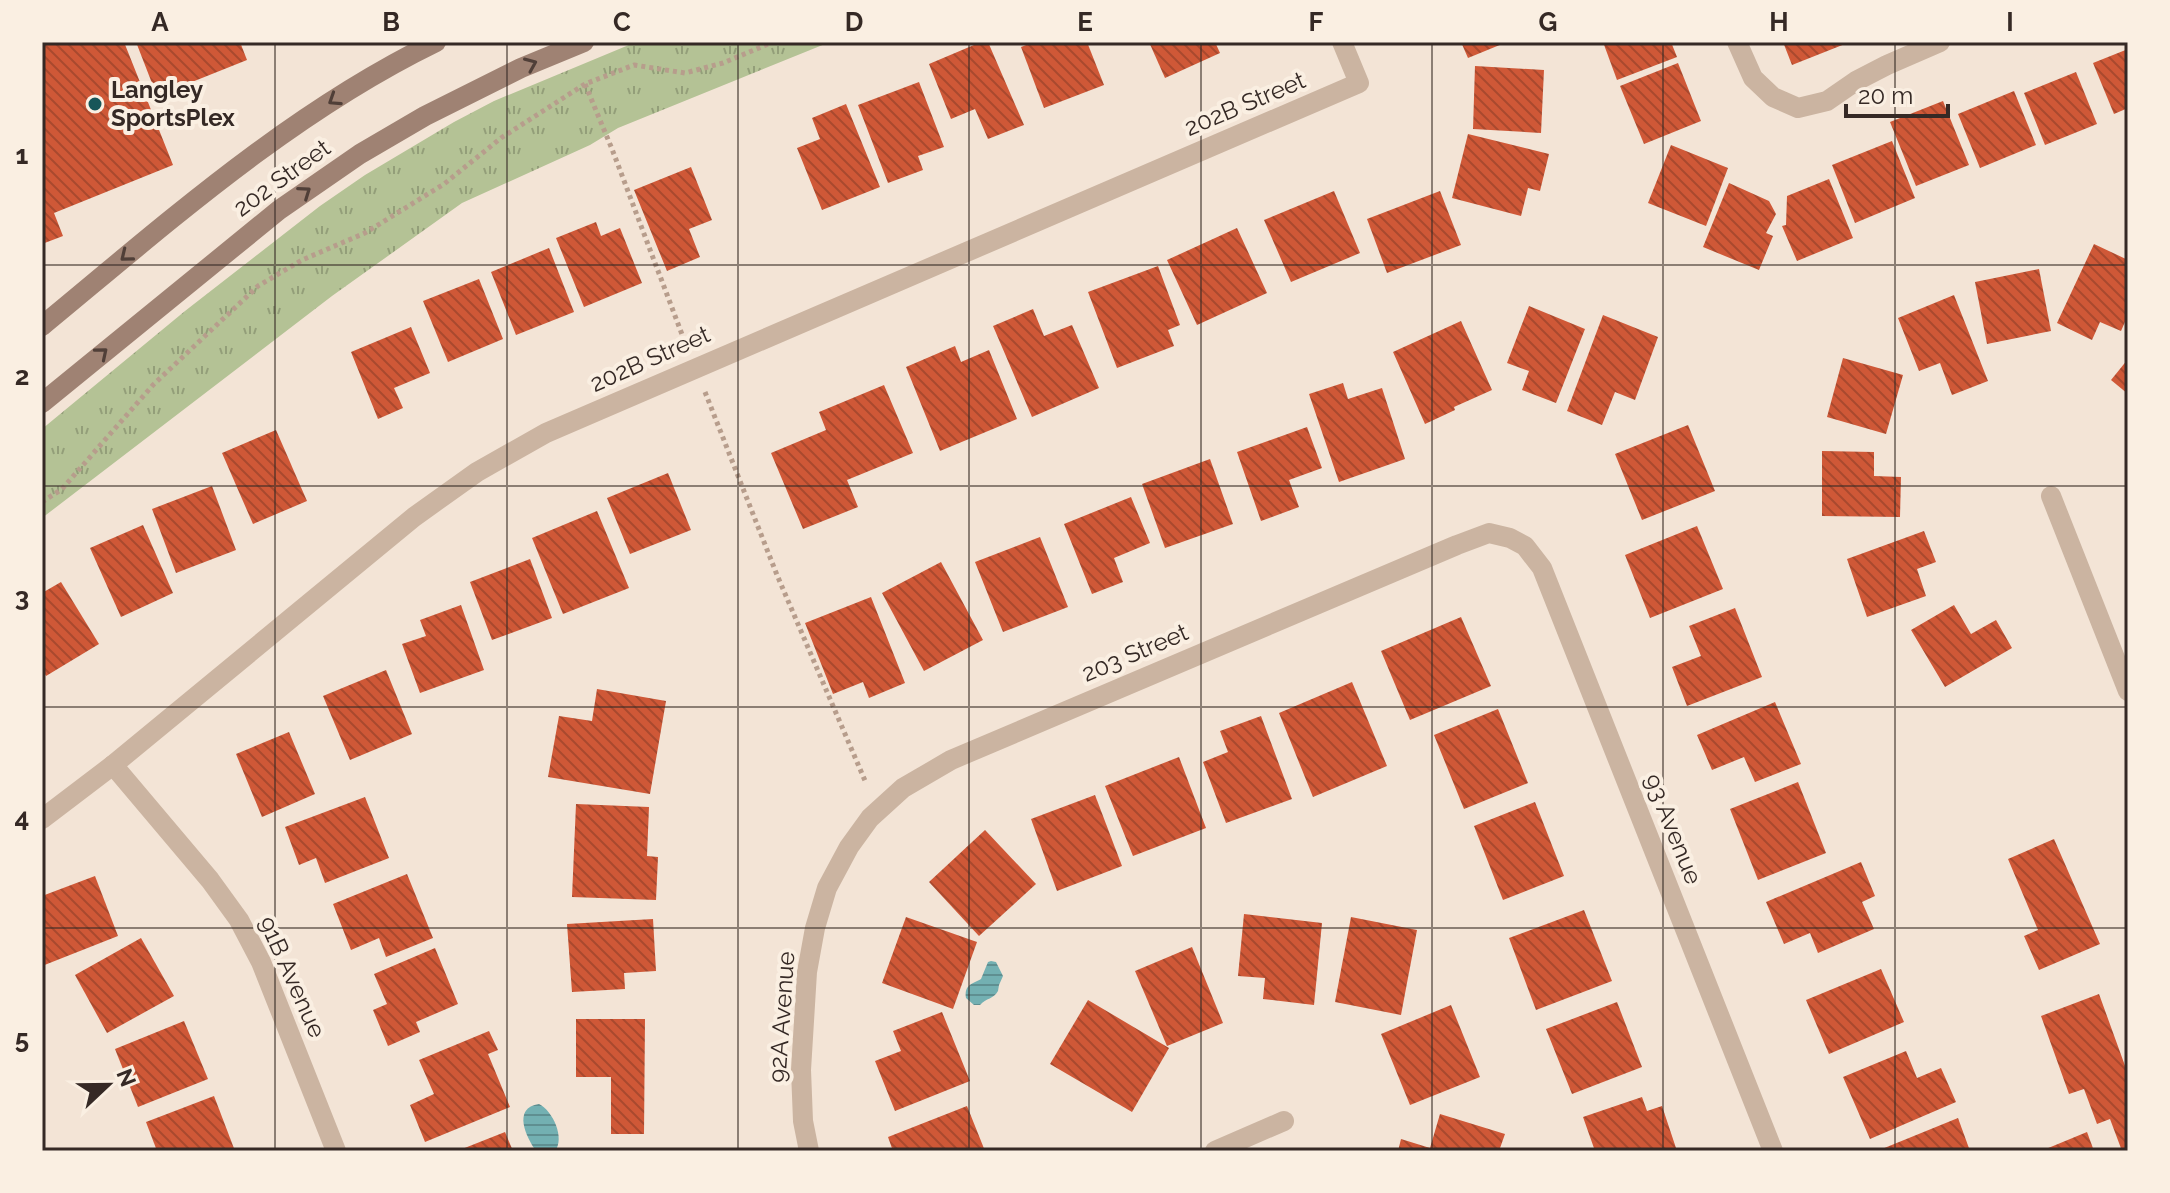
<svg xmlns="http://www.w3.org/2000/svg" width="2170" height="1193" font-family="Raleway,sans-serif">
  <defs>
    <pattern id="grass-tufts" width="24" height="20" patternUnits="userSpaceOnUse" patternTransform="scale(2)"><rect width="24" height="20" fill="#b4c295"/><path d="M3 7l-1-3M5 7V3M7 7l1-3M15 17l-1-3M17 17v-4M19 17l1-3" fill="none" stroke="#939e79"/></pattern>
    <pattern id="water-rules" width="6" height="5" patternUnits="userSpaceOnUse" patternTransform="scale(2)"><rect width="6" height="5" fill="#73b0b2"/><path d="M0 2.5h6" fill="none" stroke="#5f8f91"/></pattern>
    <pattern id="building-back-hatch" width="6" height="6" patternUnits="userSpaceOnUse" patternTransform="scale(2)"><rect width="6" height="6" fill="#cf5837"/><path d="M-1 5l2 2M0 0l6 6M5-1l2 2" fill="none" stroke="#a9492e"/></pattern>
  </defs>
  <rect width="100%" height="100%" fill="#f3e4d6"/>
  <path fill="url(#grass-tufts)" d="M636 42H830L618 128 590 145 462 203 332 296 42 518V429L185 311 320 206 365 175 454 122 494 101Z"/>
  <g fill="url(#water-rules)">
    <path d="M991 961 996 962 1003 976 999 985 998 991C994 999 986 998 980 1005H974L966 998C964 985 972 984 981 979L988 962Z"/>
    <path d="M539 1104C553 1111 565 1138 555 1151H536C526 1137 512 1108 539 1104Z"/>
  </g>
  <g fill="url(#building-back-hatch)">
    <path d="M42 42H124L173 165 54 213 63 236 42 244Z"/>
    <path d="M136 42H240L247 60 157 96Z"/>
    <path d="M981 42H988L1024 125 988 139 975 109 951 119 929 64Z"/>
    <path d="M1034 42H1087L1104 85 1044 108 1021 47Z"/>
    <path d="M1149 42H1215L1220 53 1165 78Z"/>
    <path d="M1461 42H1507L1468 58Z"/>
    <path d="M1603 42H1671L1677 57 1617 80Z"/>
    <path d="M1783 42H1850L1792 65Z"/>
    <path d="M2128 49V108L2114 114 2093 63Z"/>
    <path d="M1678 63 1701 121 1644 144 1620 86Z"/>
    <path d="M1475 66 1544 70 1541 133 1473 129Z"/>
    <path d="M2076 72 2097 124 2045 145 2024 93Z"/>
    <path d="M919 82 944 147 918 156 923 170 888 183 858 105Z"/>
    <path d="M2014 91 2036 145 1980 168 1958 114Z"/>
    <path d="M1943 101 1969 165 1916 186 1890 122Z"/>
    <path d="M846 104 880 187 822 210 797 148 820 139 812 118Z"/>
    <path d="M1468 134 1549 154 1540 191 1528 188 1521 216 1452 198Z"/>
    <path d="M1892 141 1915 198 1855 223 1832 165Z"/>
    <path d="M1671 145 1728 168 1706 226 1648 203Z"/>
    <path d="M691 167 712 220 689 229 700 257 667 271 634 190Z"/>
    <path d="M1829 179 1853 238 1797 261 1782 226 1786 225 1787 196Z"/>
    <path d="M1729 183 1769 201 1776 214 1766 233 1773 236 1759 270 1703 247Z"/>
    <path d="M1334 191 1360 253 1291 282 1264 220Z"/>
    <path d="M1440 191 1461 245 1387 273 1367 219Z"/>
    <path d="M596 222 601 236 620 228 642 283 584 307 556 238Z"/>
    <path d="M1237 228 1267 293 1197 325 1167 260Z"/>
    <path d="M2094 244 2128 260V315L2121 331 2100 322 2092 340 2057 323Z"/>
    <path d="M549 248 574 312 516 335 491 272Z"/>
    <path d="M1158 266 1180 325 1168 330 1174 346 1117 368 1088 292Z"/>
    <path d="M2039 269 2051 331 1987 344 1975 282Z"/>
    <path d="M479 279 503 339 448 362 423 301Z"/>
    <path d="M1954 295 1988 381 1952 395 1940 363 1919 371 1898 318Z"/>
    <path d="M1529 306 1585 329 1556 403 1522 390 1529 371 1507 363Z"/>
    <path d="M1033 309 1044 336 1072 325 1099 388 1032 417 993 326Z"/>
    <path d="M1603 315 1658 337 1635 400 1615 392 1602 425 1567 411Z"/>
    <path d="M1461 321 1492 390 1454 407 1455 410 1425 424 1393 352Z"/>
    <path d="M411 327 430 373 394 388 403 408 378 419 351 352Z"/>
    <path d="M955 346 961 362 989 350 1017 419 940 451 906 367Z"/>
    <path d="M1843 358 1903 375 1886 434 1827 417Z"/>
    <path d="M2128 359V394L2111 380Z"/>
    <path d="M1343 383 1348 399 1382 388 1405 459 1339 482 1309 394Z"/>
    <path d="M884 385 913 453 847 480 858 507 803 529 771 453 826 430 819 412Z"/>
    <path d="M1688 425 1715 491 1642 520 1615 454Z"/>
    <path d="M1307 427 1322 468 1289 480 1299 507 1261 521 1237 452Z"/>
    <path d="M276 430 307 501 253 524 222 453Z"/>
    <path d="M1822 451 1874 452V476L1901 477 1900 517 1822 516Z"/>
    <path d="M1210 459 1233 524 1165 548 1142 484Z"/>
    <path d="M668 473 691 530 630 554 607 498Z"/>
    <path d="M212 486 236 550 176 573 152 509Z"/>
    <path d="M1131 497 1150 543 1114 558 1123 582 1092 594 1064 524Z"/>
    <path d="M597 511 629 588 563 614 532 538Z"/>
    <path d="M143 525 173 593 121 617 90 548Z"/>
    <path d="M1697 526 1723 589 1650 618 1625 555Z"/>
    <path d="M1924 531 1936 562 1917 569 1926 596 1867 617 1847 559Z"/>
    <path d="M1040 537 1068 607 1003 632 975 562Z"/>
    <path d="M530 559 552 618 492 640 470 582Z"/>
    <path d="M941 562 983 640 924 671 882 593Z"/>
    <path d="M61 582 99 644 46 676 42 669V593Z"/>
    <path d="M871 597 905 683 869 698 863 682 833 694 805 623Z"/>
    <path d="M461 605 484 670 420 693 402 644 426 636 420 620Z"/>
    <path d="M1954 605 1971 634 1996 620 2012 648 1945 687 1911 630Z"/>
    <path d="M1735 608 1762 677 1687 706 1672 667 1701 656 1689 626Z"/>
    <path d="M1461 617 1491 686 1410 720 1381 651Z"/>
    <path d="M386 670 412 734 350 760 323 696Z"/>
    <path d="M1352 682 1387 766 1313 797 1279 713Z"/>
    <path d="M597 689 666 701 650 794 548 777 559 716 592 721Z"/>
    <path d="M1775 702 1801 764 1755 782 1744 757 1712 770 1697 735Z"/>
    <path d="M1498 709 1528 783 1464 809 1434 735Z"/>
    <path d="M1261 716 1292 799 1226 823 1203 762 1228 752 1220 731Z"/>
    <path d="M289 732 315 794 262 817 236 754Z"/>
    <path d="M1179 757 1206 828 1133 856 1105 786Z"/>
    <path d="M1798 782 1826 853 1758 880 1730 809Z"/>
    <path d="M1095 795 1122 866 1057 891 1031 819Z"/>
    <path d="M365 797 389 858 325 883 316 858 299 865 285 827Z"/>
    <path d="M1535 802 1564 876 1503 900 1474 826Z"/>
    <path d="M576 804 649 807 647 856 658 857 656 900 572 897Z"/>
    <path d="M985 830 1036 884 979 936 929 882Z"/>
    <path d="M2054 839 2100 944 2039 970 2024 936 2038 930 2008 859Z"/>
    <path d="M1861 862 1875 896 1862 902 1874 929 1818 953 1810 933 1784 944 1766 902Z"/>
    <path d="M407 874 433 938 386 957 379 938 351 950 333 904Z"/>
    <path d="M95 876 118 936 42 966V896Z"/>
    <path d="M1584 910 1612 981 1536 1010 1509 938Z"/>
    <path d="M1244 914 1322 923 1314 1005 1263 999 1265 978 1238 976Z"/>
    <path d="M906 917 977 942 953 1009 882 983Z"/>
    <path d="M1351 917 1417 930 1401 1015 1335 1002Z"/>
    <path d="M653 919 656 971 624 973 625 989 572 992 567 924Z"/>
    <path d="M141 938 174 996 107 1033 75 975Z"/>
    <path d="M1192 947 1223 1023 1167 1046 1135 971Z"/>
    <path d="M435 948 458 1004 416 1022 420 1032 388 1046 373 1010 387 1004 374 974Z"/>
    <path d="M1881 969 1904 1022 1829 1054 1806 1000Z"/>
    <path d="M2099 994 2128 1074V1151H2122L2110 1119 2097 1124 2084 1089 2069 1094 2041 1016Z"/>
    <path d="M1088 1000 1169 1048 1132 1112 1050 1064Z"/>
    <path d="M1617 1002 1642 1067 1572 1094 1546 1029Z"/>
    <path d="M1451 1005 1480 1077 1410 1105 1381 1034Z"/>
    <path d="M942 1012 970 1081 895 1111 875 1061 901 1051 893 1031Z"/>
    <path d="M576 1019H645L644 1134H611V1077H576Z"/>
    <path d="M184 1021 208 1079 138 1107 115 1049Z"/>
    <path d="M489 1031 498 1050 488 1054 510 1107 425 1142 410 1105 434 1094 419 1060Z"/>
    <path d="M1906 1051 1917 1078 1941 1068 1956 1102 1870 1139 1843 1077Z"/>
    <path d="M214 1096 235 1151H157L146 1122Z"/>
    <path d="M1642 1097 1647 1111 1662 1106 1677 1151H1595L1583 1117Z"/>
    <path d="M967 1106 985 1151H893L888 1137Z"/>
    <path d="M1440 1114 1505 1134 1499 1151H1398L1401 1139 1430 1148Z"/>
    <path d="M1958 1118 1970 1151H1877Z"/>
    <path d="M505 1132 513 1151H457Z"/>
    <path d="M2087 1132 2094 1151H2041Z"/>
  </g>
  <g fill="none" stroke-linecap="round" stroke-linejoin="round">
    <g stroke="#b79d8c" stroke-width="5" stroke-dasharray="4 4" stroke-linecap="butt">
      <path d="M585 84 612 149 683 337"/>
      <path d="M705 392 777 575 866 783"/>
      <path d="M42 502 62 489 153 385 258 286 302 260 365 233 444 184 501 138 585 84 634 65 685 73 723 63 773 42"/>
    </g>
    <g stroke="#cbb4a1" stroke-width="20">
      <path d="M1737 42 1753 78 1773 97 1798 108 1827 101 1856 81 1887 65 1940 42"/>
      <path d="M2051 496 2128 691"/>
      <path d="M113 765 210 880 239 920 261 962 336 1151"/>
      <path d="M42 819 113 765 414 517 477 472 546 433 1359 83 1342 42"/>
      <path d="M809 1151 803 1121 801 1070 807 972 815 928 827 888 849 847 870 818 903 788 951 760 1457 545 1489 533 1510 538 1525 546 1542 568 1773 1151"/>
      <path d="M1215 1151 1284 1121"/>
    </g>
    <g stroke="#9f8273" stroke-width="20">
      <path d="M42 326C167 223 290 113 436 42"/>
      <path d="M42 403 279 210 360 154 425 116 521 68 584 42"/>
    </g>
  </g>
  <defs><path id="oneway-chevron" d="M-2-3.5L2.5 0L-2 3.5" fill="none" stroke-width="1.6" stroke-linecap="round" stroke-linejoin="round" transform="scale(2)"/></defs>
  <g stroke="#503f38">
    <use href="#oneway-chevron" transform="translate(531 64) rotate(-23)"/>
    <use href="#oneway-chevron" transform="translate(334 100) rotate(147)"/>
    <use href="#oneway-chevron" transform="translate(305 192) rotate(-35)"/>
    <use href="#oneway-chevron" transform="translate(126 256) rotate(141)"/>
    <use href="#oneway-chevron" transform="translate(102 353) rotate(-40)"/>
  </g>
  <path fill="none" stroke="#352925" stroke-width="2" stroke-opacity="0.55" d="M275 42V1151M507 42V1151M738 42V1151M969 42V1151M1201 42V1151M1432 42V1151M1663 42V1151M1895 42V1151M42 265H2128M42 486H2128M42 707H2128M42 928H2128"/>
  <circle fill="#175659" stroke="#faefe2" stroke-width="3" cx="95" cy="104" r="8"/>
  <g text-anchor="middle" stroke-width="8" stroke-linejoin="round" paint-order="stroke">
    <g font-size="24" font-weight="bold" fill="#352925" stroke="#faefe2" text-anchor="start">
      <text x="111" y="98">Langley<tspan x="111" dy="28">SportsPlex</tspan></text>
    </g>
    <g font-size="24" fill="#352925" stroke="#faefe2">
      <text transform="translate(1245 104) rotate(-23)" y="8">202B Street</text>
      <text transform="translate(282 178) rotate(-36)" y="8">202 Street</text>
      <text transform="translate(650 359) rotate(-24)" y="8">202B Street</text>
      <text transform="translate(1135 653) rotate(-23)" y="8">203 Street</text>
      <text transform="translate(1673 829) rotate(68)" y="8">93 Avenue</text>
      <text transform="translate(292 977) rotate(66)" y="8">91B Avenue</text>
      <text transform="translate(782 1017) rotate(-86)" y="8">92A Avenue</text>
    </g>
  </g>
  <rect width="2170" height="1193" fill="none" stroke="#faefe2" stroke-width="88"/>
  <g transform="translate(108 1085) rotate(68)" stroke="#faefe2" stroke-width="6" paint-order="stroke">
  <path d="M0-6L14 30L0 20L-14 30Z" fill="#352925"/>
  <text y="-12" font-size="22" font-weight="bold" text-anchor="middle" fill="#352925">N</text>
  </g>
  <path d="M1846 104v12h102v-12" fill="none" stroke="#352925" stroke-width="4"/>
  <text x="1858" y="104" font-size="24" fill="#352925" stroke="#faefe2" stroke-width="6" paint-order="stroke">20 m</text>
  <rect x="44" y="44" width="2082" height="1105" fill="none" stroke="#352925" stroke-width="3"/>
  <g font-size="26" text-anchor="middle" font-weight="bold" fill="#352925">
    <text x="160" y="31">A</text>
    <text x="391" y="31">B</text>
    <text x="622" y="31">C</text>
    <text x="854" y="31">D</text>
    <text x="1085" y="31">E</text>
    <text x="1316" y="31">F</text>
    <text x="1548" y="31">G</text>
    <text x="1779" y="31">H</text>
    <text x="2010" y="31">I</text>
    <text x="22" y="164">1</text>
    <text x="22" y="385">2</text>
    <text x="22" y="606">3</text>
    <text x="22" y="827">4</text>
    <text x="22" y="1048">5</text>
  </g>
</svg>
